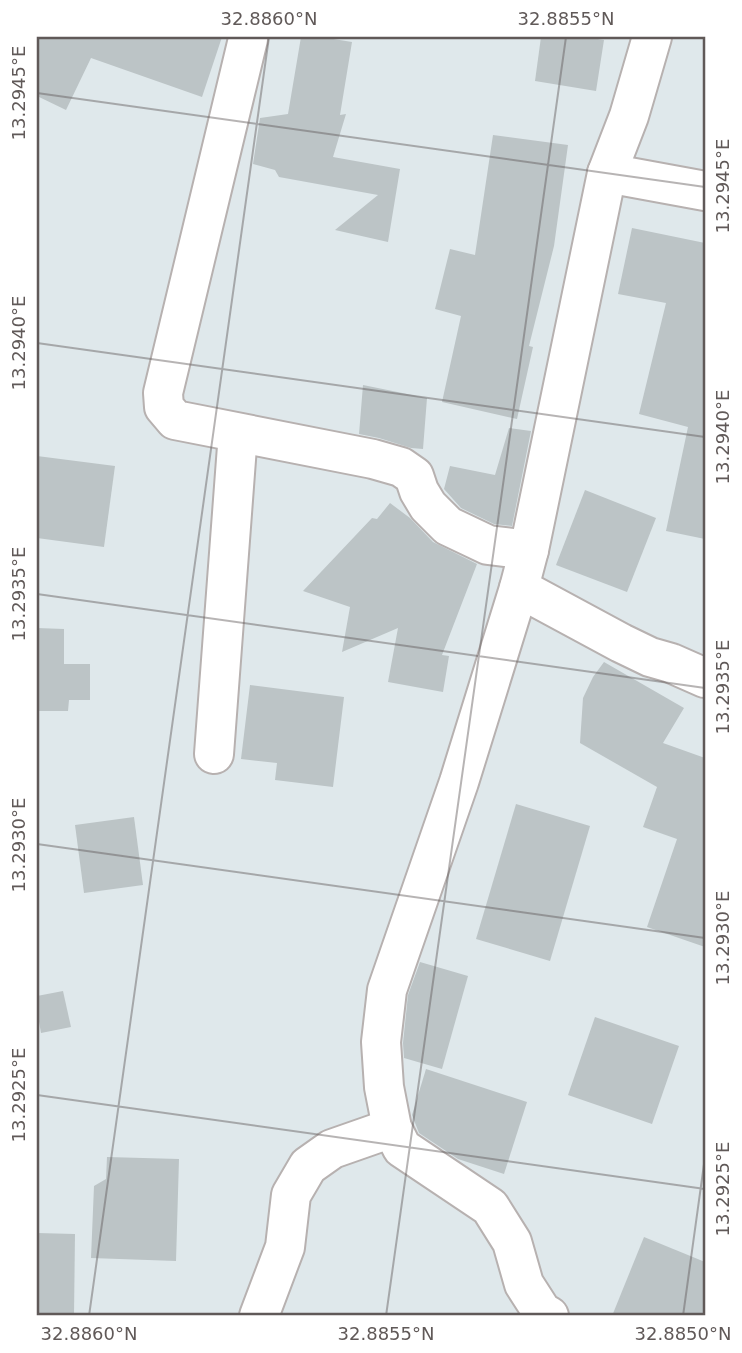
<svg xmlns="http://www.w3.org/2000/svg" width="742" height="1353" font-family="'DejaVu Sans',sans-serif">
  <rect width="100%" height="100%" fill="#dfe8eb"/>
  <g fill="#bcc4c6">
    <path d="M37 37H222L202 97 91 58 66 110 37 96Z"/>
    <path d="M301 37H321L352 42 340 115 346 114 333 157 400 169 388 242 335 230 378 195 279 177 275 170 253 164 260 118 288 114Z"/>
    <path d="M541 37H585L604 40 596 91 535 81Z"/>
    <path d="M493 135 568 145 554 246 529 346 533 347 517 419 442 402 461 316 435 309 450 249 475 255Z"/>
    <path d="M632 228 705 243V539L666 531 688 427 639 414 666 303 618 294Z"/>
    <path d="M363 385 427 398 423 449 411 448 379 438 359 434Z"/>
    <path d="M509 428 531 431 512 526 494 524 461 508 444 489 450 466 495 475Z"/>
    <path d="M37 456 115 466 104 547 37 538Z"/>
    <path d="M585 490 656 518 627 592 556 565Z"/>
    <path d="M390 503 410 518 433 542 477 564 442 655 449 656 443 692 388 682 398 628 342 652 350 607 303 591 372 518 377 519Z"/>
    <path d="M37 628 64 629V664H90V700H69L68 711H37Z"/>
    <path d="M604 662 684 708 663 743 705 758V947L647 927 677 839 643 827 657 787 580 743 583 698 593 677Z"/>
    <path d="M250 685 344 697 333 787 275 780 277 763 241 759Z"/>
    <path d="M516 804 590 826 550 961 476 939Z"/>
    <path d="M134 817 143 885 84 893 75 825Z"/>
    <path d="M420 962 468 976 442 1069 404 1058 403 1043 408 995Z"/>
    <path d="M63 991 71 1027 41 1033 37 1010V996Z"/>
    <path d="M595 1017 679 1046 652 1124 568 1095Z"/>
    <path d="M426 1069 527 1102 504 1174 458 1159 419 1133 412 1115Z"/>
    <path d="M107 1157 179 1159 176 1261 91 1258 94 1186 106 1179Z"/>
    <path d="M37 1233 75 1234 74 1316H37Z"/>
    <path d="M644 1237 705 1262V1316H612Z"/>
  </g>
  <g fill="none" stroke-linecap="round" stroke-linejoin="round">
    <defs>
      <g id="minor">
        <path d="M248 39 163 393 164 407 175 420 373 459 401 467 414 476 419 491 428 506 448 526 488 545 529 550"/>
        <path d="M607 173 705 191"/>
        <path d="M519 588 621 643 650 657 671 663 705 678"/>
        <path d="M214 754 238 433"/>
        <path d="M259 1316 285 1247 291 1195 308 1166 332 1149 392 1128"/>
        <path d="M549 1316 542 1312 524 1284 512 1242 490 1207 402 1148 392 1128 384 1087 381 1042 387 990 459 782 519 588 529 550 607 173 629 116 652 37"/>
      </g>
    </defs>
    <use href="#minor" stroke="#b7b1b0" stroke-width="42"/>
    <use href="#minor" stroke="#fff" stroke-width="38"/>
  </g>
  <path fill="none" stroke="#605958" stroke-width="2" stroke-opacity="0.45" d="M37 93 705 187M37 343 705 437M37 594 705 688M37 844 705 938M37 1095 705 1189M89 1316 269 37M386 1316 566 37M683 1316 705 1157"/>
  <rect width="742" height="1353" fill="none" stroke="#ffffff" stroke-width="77"/>
  <rect x="38" y="38" width="666" height="1276" fill="none" stroke="#605958" stroke-width="2.5"/>
  <g font-size="18" text-anchor="middle" fill="#605958">
    <text x="269" y="25">32.8860°N</text>
    <text x="566" y="25">32.8855°N</text>
    <text transform="translate(19 93) rotate(-90)" y="6">13.2945°E</text>
    <text transform="translate(723 186) rotate(-90)" y="6">13.2945°E</text>
    <text transform="translate(19 343) rotate(-90)" y="6">13.2940°E</text>
    <text transform="translate(723 437) rotate(-90)" y="6">13.2940°E</text>
    <text transform="translate(19 594) rotate(-90)" y="6">13.2935°E</text>
    <text transform="translate(723 687) rotate(-90)" y="6">13.2935°E</text>
    <text transform="translate(19 845) rotate(-90)" y="6">13.2930°E</text>
    <text transform="translate(723 938) rotate(-90)" y="6">13.2930°E</text>
    <text transform="translate(19 1095) rotate(-90)" y="6">13.2925°E</text>
    <text transform="translate(723 1189) rotate(-90)" y="6">13.2925°E</text>
    <text x="89" y="1340">32.8860°N</text>
    <text x="386" y="1340">32.8855°N</text>
    <text x="683" y="1340">32.8850°N</text>
  </g>
</svg>
